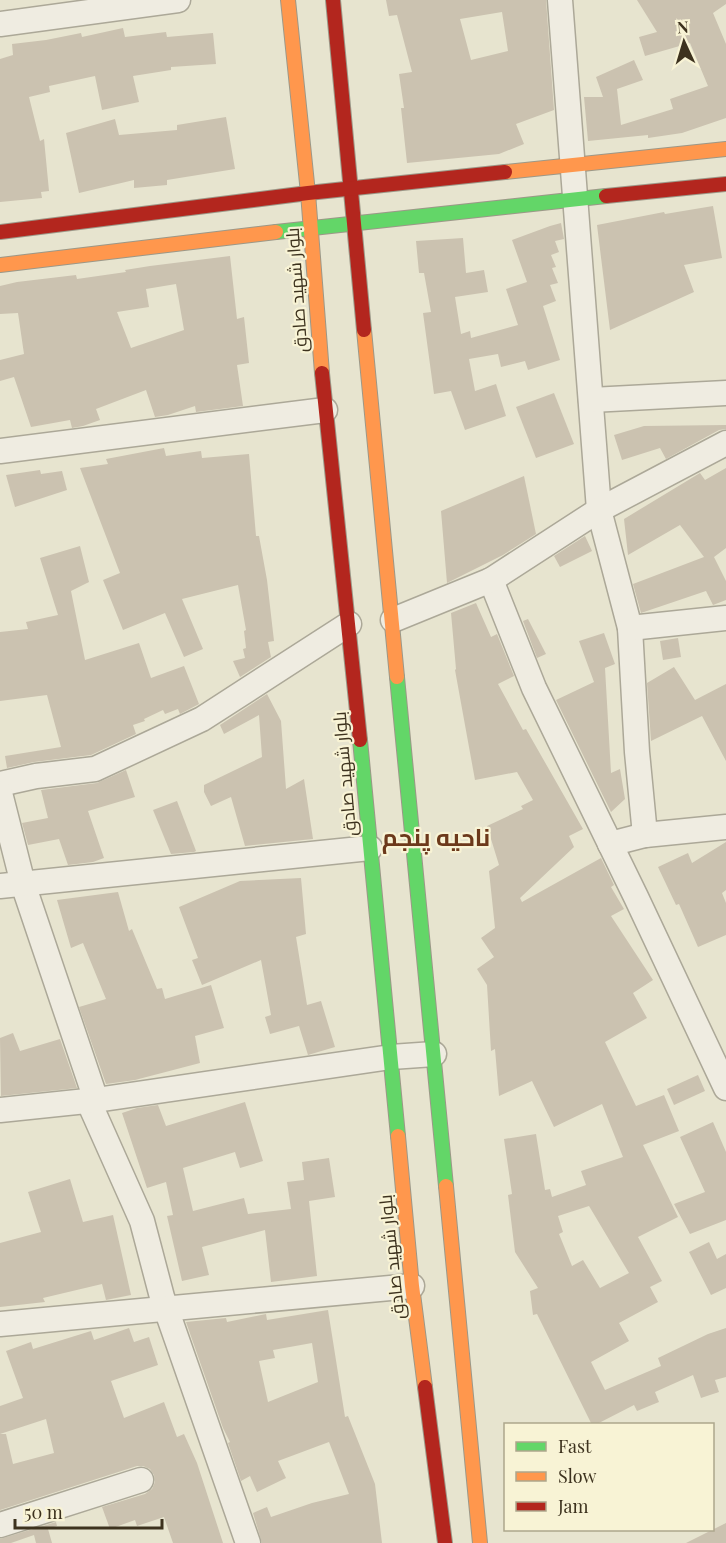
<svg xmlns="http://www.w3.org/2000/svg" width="726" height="1543" font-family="'Playfair Display',Cairo,serif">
  <rect width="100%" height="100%" fill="#e7e4cf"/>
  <g fill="#cbc2b0" fill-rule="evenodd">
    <path d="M386 0H546L554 110 516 124 524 144 499 154 407 163 401 108H404L399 74 412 72 397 15 389 16ZM502 12 508 51 471 60 460 19Z"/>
    <path d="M637 0H726V4L713 13 726 44V118L682 133 648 138V135L588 141 584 97H603L596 77 634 60 643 80 617 89 621 125 673 109 670 99 708 86 690 43 645 56 639 37 657 32Z"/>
    <path d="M123 28 125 37 166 32 167 37 213 33 216 64 171 67V70L133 76 139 102 102 110 95 76 49 86 50 92 29 97 40 141 44 139 49 191 41 192 42 198 0 202V59L13 55 12 44 46 40 81 33 82 37Z"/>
    <path d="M226 117 235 169 167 180V185L134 188V180L79 193 66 133 115 119 119 135 177 130V125Z"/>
    <path d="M713 206 722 258 684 265 694 292 610 330 597 225 664 212 665 214Z"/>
    <path d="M561 223 564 239 555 241 559 252 551 255 556 267 552 268 558 283 550 285 556 301 543 306 560 360 528 370 525 361 501 367 498 354 469 359 475 391 496 384 506 416 465 430 451 391 434 394 423 313 431 312 424 273H419L416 241 463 238 466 273 484 270 488 292 455 297 461 334 470 331 471 338 518 325 506 289 527 282 512 240 550 226Z"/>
    <path d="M230 256 237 319 244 317 249 363 237 365 243 406 196 412 195 406 168 415 155 417 146 390 96 409 100 420 83 426 72 428 70 420 31 427 14 377 0 381V360L24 354 18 313 0 314V286L17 282 76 275 77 279 126 272 125 270 150 266ZM176 284 184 330 131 348 117 312 149 307 146 289Z"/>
    <path d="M554 393 574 444 536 458 516 407Z"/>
    <path d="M726 425V429L719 430 666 459 660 448 622 460 614 435 644 426Z"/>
    <path d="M164 448 166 456 201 451 202 458 249 454 256 536H259L267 580 274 641 268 642 271 657 240 677 233 661 245 658 243 649 246 648 244 631 246 630 238 585 182 599 203 649 184 657 165 613 123 630 103 580 120 573 80 468 108 464 106 459Z"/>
    <path d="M726 468V548L714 557 726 581V600L713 605 706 591 641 613 633 584 704 557 680 525 628 555 624 519 700 473 705 480Z"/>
    <path d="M40 470 41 474 62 471 67 490 15 507 6 475Z"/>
    <path d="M524 476 536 534 503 555 447 583 441 511Z"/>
    <path d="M585 536 592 551 560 567 554 556Z"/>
    <path d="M80 546 89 582 71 591 85 660 139 643 151 678 184 666 199 704 180 714 178 709 165 714 163 710 144 719 145 721 133 725 136 734 91 755 34 762 7 768 5 756 61 747 47 695 0 701V632L28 629 26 622 58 615 40 558Z"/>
    <path d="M476 603 491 637 497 634 514 676 498 684 523 730 526 729 583 829 569 836 574 847 520 898 522 902 601 858 614 885 611 887 624 909 611 916 653 980 633 993 647 1018 605 1042 636 1106 664 1095 679 1131 643 1145 678 1217 638 1237 662 1281 650 1287 658 1302 619 1323 629 1341 591 1362 605 1390 661 1366 658 1358 708 1334 726 1328V1377L715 1380 719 1392 701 1398 693 1375 655 1392 659 1402 637 1411 634 1405 595 1425H592L537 1314 533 1315 530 1291 538 1288 515 1252 508 1195 512 1194 504 1139 536 1134 545 1190 550 1189 552 1197 586 1185 581 1171 623 1157 602 1104 554 1127 532 1081 499 1096 495 1049 491 1051 487 985 477 969 494 957 481 938 495 928 489 871 499 865 487 826 523 809 521 806 533 800 517 772 475 780 455 670 456 669 451 613ZM589 1206 629 1273 600 1288 583 1260 572 1266 559 1234 563 1232 558 1216Z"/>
    <path d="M528 619 546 654 537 658 523 621Z"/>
    <path d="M604 633 615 664 605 668 611 773 620 769 625 799 611 812 556 700 594 682 579 641Z"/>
    <path d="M678 638 681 657 663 660 660 641Z"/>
    <path d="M674 667 695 700 726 684V761L702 716 651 741 647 683Z"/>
    <path d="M267 694 281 721 286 789 304 779 313 839 245 846 231 797 211 806 204 792V785L262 757 259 715 224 734 220 725Z"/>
    <path d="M126 770 135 797 88 811 104 858 93 862 68 865 59 839 28 845 22 823 48 818 41 790 97 783Z"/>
    <path d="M177 801 196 851 194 852 171 854 153 810Z"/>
    <path d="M726 842V890L722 893 726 903V935L698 947 679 904 676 905 658 867 688 853 692 863Z"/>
    <path d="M301 878 306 934 296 937 307 1005 321 1001 335 1047 308 1055 299 1026 270 1034 265 1017 271 1015 261 960 202 985 192 960 198 958 179 907 240 881Z"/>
    <path d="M118 892 129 931 132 929 157 989 162 988 165 999 211 985 224 1028 195 1036 200 1063 135 1080 106 1084 79 1007 106 999 83 943 71 948 57 900Z"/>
    <path d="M13 1033 20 1051 60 1039 77 1088 1 1096 0 1038Z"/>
    <path d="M698 1075 705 1091 674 1105 667 1089Z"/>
    <path d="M245 1102 263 1161 240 1168 235 1152 183 1168 193 1211 244 1198 248 1214 291 1209 287 1182 304 1180 302 1162 329 1158 335 1197 309 1201 317 1276 271 1282 265 1230 202 1247 209 1275 182 1281 167 1216 173 1215 166 1182 147 1188 122 1113 137 1108 158 1105 166 1126Z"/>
    <path d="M713 1122 726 1152V1220L690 1234 674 1204 705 1192 680 1137Z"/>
    <path d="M70 1179 83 1222 113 1215 131 1295 106 1300 102 1284 43 1298 45 1302 0 1307V1243L41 1232 28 1192Z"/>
    <path d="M709 1242 717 1259 726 1254V1288L711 1295 689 1252Z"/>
    <path d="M328 1310 345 1417 348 1416 375 1484 382 1543H262L253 1513 267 1507 271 1517 312 1503 349 1494 329 1442 278 1461 286 1478 257 1492 250 1476 241 1481 228 1443 230 1442 223 1428 186 1322 226 1318 227 1322 266 1314 267 1320ZM312 1343 318 1382 268 1402 259 1361 275 1358 273 1350Z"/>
    <path d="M129 1328 134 1342 149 1337 158 1365 111 1381 124 1418 164 1402 177 1437 184 1434 197 1463 223 1543H173L164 1517 137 1526 135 1520 110 1529 102 1507 145 1494 152 1489 155 1482 154 1475 150 1469 143 1466H137L0 1510V1434H6L13 1464 54 1453 46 1419 0 1434V1406L23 1398 6 1351 31 1342 33 1349 91 1331 94 1340Z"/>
    <path d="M56 1522 57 1526 48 1529 52 1543H36L34 1535 11 1543H0V1539Z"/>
    <path d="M726 1523V1543H686Z"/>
  </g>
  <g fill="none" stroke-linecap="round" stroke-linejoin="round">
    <defs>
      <g id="street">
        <path d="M560 0 599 510 630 628 637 752 645 835"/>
        <path d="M0 24 178 0"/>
        <path d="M591 400 726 393"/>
        <path d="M0 451 325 410"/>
        <path d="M491 580 534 688 636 897 726 1088"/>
        <path d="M393 620 491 580 599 510 726 443"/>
        <path d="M630 628 726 618"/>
        <path d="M0 784 36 776 95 769 202 719 349 624"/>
        <path d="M0 793 23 884 96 1100"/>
        <path d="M610 844 645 835 726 827"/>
        <path d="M0 886 370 848"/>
        <path d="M88 1100 142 1221 162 1297 248 1543"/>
        <path d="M0 1110 96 1100 391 1057 434 1054"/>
        <path d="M0 1324 412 1286"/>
        <path d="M0 1525 141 1480"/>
      </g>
      <g id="fast">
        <path d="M276 232 606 196"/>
        <path d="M397 677 446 1186"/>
        <path d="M360 740 398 1136"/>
      </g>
      <g id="slow">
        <path d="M288 0 308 193 322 373"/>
        <path d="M505 172 726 149"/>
        <path d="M0 265 276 232"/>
        <path d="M364 330 397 677"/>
        <path d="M398 1136 412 1286 425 1387"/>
        <path d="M446 1186 480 1543"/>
      </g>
      <g id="jam">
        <path d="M333 0 364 330"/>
        <path d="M606 196 726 184"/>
        <path d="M0 232 308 193 505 172"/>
        <path d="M322 373 360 740"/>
        <path d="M425 1387 445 1543"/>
      </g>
    </defs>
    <use href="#street" stroke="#aca898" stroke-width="27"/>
    <use href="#fast" stroke="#9c9888" stroke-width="16"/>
    <use href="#slow" stroke="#9c9888" stroke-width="16"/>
    <use href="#jam" stroke="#9c9888" stroke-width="16"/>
    <use href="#street" stroke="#efece1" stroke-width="24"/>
    <use href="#fast" stroke="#63d668" stroke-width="14"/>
    <use href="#slow" stroke="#ff974d" stroke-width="14"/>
    <use href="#jam" stroke="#b3261e" stroke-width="14"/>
  </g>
  <g text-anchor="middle" stroke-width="4.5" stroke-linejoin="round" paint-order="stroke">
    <g font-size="18" fill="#3d321e" stroke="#f8f3d5">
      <text transform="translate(297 290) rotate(-94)" y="6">بلوار شهید صادق</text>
      <text transform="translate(345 774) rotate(-95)" y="6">بلوار شهید صادق</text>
      <text transform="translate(392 1257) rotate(-96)" y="6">بلوار شهید صادق</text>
    </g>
    <g font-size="24" font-weight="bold" fill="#6c391b" stroke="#f8f3d5">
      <text x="436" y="846">ناحیه پنجم</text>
    </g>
  </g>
  <rect x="504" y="1423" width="210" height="108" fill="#f8f3d5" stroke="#ada68c" stroke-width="1.5"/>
  <rect x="516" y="1442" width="30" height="9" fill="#63d668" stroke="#ada68c" stroke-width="1.5"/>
  <text x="558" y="1453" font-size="18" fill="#3d321e">Fast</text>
  <rect x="516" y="1472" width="30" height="9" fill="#ff974d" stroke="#ada68c" stroke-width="1.5"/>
  <text x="558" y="1483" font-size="18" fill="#3d321e">Slow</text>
  <rect x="516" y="1502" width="30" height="9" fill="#b3261e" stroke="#ada68c" stroke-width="1.5"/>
  <text x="558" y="1513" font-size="18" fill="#3d321e">Jam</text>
  <g transform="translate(684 42) rotate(356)" stroke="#f8f3d5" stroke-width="4.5" paint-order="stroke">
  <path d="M0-4.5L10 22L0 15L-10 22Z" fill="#3d321e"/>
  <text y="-9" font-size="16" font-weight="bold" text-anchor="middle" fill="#3d321e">N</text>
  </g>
  <path d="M15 1519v9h147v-9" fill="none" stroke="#3d321e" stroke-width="3"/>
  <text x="24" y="1519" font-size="18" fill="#3d321e" stroke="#f8f3d5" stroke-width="4.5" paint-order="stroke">50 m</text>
</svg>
